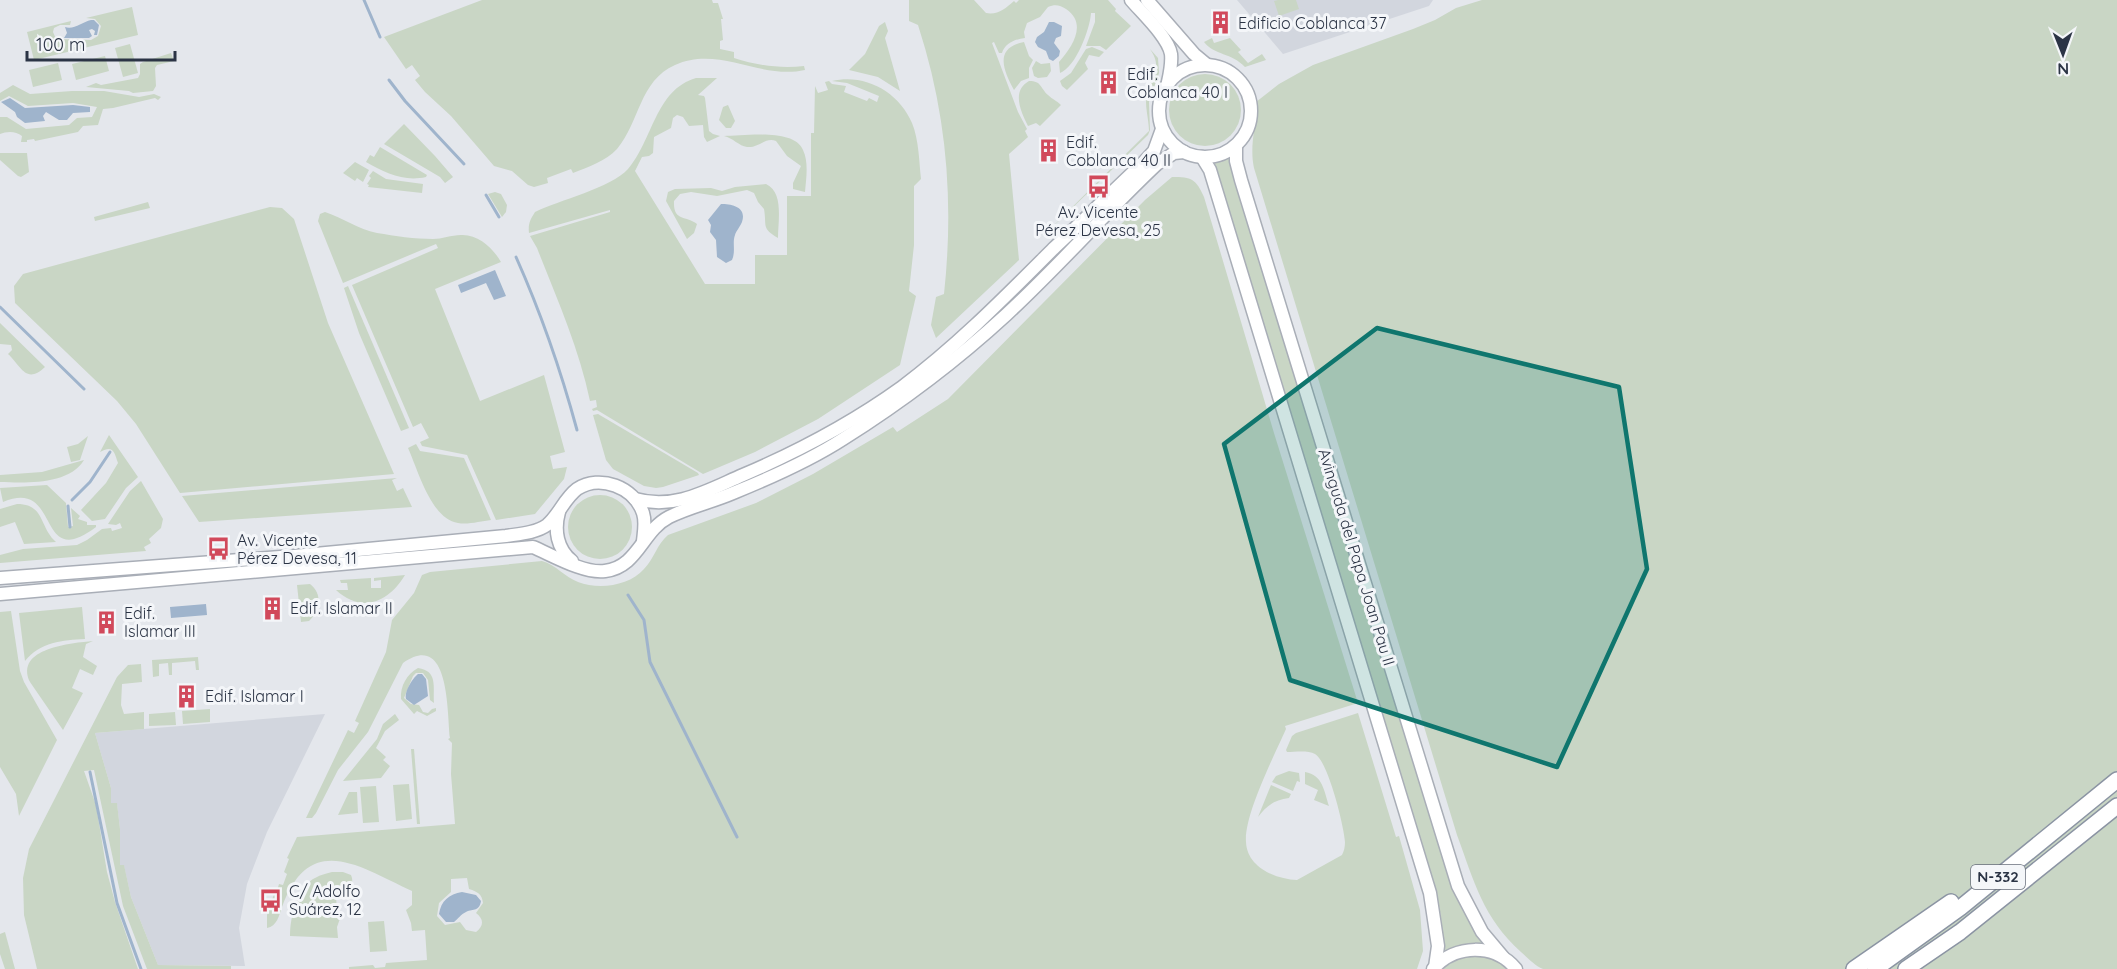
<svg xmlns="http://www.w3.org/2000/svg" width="2117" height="969" font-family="Quicksand,sans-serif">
  <rect width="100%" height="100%" fill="#e4e7ec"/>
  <g fill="#d2d6de">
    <path d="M1237 0H1433L1429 6 1283 54Z"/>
    <path d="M325 714 267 832 247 884 239 928 245 966 158 965 131 897 124 866 120 865V829L117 804 111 803V788L95 733Z"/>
  </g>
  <g fill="#c9d6c5" fill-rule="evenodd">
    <path d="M482 0H712L713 3H718L723 19H721L723 40 720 41V49L734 52V58C756 65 780 69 804 66L805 70C760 80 719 45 675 65 639 81 640 122 617 149 606 161 588 167 573 173L571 169 547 178 548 183 534 187 528 185 512 171 494 166 451 116 425 92 415 80 420 76 412 65 406 69 384 37Z"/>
    <path d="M909 0H974L986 13C998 15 1005 9 1014 1L1016 3 1019 0H1108L1116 9 1115 11 1131 26 1106 50 1100 46H1086L1095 22V13H1091C1090 29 1076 67 1060 73L1059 62C1072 47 1088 24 1066 9 1060 5 1055 4 1048 7L1040 17 1027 23 1024 32 1025 38C1016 39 1005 43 1002 53H999L994 42 992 43 1018 112 1027 129 1025 131 1028 137 1009 154 1019 260 936 338 931 325 936 297 944 294C954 202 947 114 918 25L909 21Z"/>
    <path d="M1278 0H1296L1299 9 1279 16 1274 1Z"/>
    <path d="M1482 0H2117V969H1543C1534 965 1528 958 1521 952 1483 918 1474 881 1457 835L1254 168C1249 145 1257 125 1256 102L1279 84 1313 65 1413 29 1435 20 1456 8Z"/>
    <path d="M132 7 138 35 34 60 27 32 71 21 70 25H60L54 28 53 32 56 39 91 40 98 36 101 26 95 19 86 18Z"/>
    <path d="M885 22 888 31 885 38 900 91 878 77 849 70 865 54 879 26Z"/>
    <path d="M1212 38 1214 43 1230 38 1241 50 1238 52 1248 63 1262 54 1266 60 1245 67C1232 53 1214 55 1204 42Z"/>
    <path d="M1024 42 1029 56 1033 60 1029 68V78L1021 81 1014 90C1003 70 994 48 1024 42Z"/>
    <path d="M130 44 138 73 123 77 115 48Z"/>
    <path d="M1092 47 1104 52 1099 57 1089 55 1085 63 1088 69 1067 90 1062 86 1060 81 1071 73 1086 49Z"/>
    <path d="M1150 49 1158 58 1159 73 1149 102 1150 130 1148 135 1040 239 1149 131C1149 119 1144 105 1147 93 1152 74 1163 68 1150 49Z"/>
    <path d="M171 53 174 61 157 65 155 68 156 86 153 91 133 93 129 91 86 87 96 83 101 85 138 78 140 74V64L143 62Z"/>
    <path d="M105 56 109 71 76 80 72 64Z"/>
    <path d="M1036 61 1041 64 1050 63 1051 71 1047 77 1038 78 1034 76 1032 68Z"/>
    <path d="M58 63 62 80 33 87 29 70Z"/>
    <circle cx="1205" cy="110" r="36"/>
    <path d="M696 78H717L698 95 704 96 705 98 709 131 713 134 720 136 707 142 704 137 703 125 689 126 683 117 677 115 673 118 671 128 654 137 653 153 649 156 642 157 635 171 705 284H755V255H787V196H811V133H814L815 86 818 93 828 90 825 82 829 81 832 84 846 86 844 92 867 101 869 98 877 102 879 96 847 83 832 81C865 73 899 92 912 123 919 140 919 161 921 179L914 186V245L909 291 916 296 900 365 818 419 755 452 703 474 597 410 593 411 592 409 597 407 596 400 590 401C579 348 557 299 537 248L530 236 610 212V210L529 233C528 224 530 220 535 212 559 200 611 188 628 169 653 140 655 90 696 78Z"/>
    <path d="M1029 81C1042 81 1040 88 1048 95 1052 99 1057 101 1061 105L1040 126 1036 123 1028 126C1021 112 1011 91 1029 81Z"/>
    <path d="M13 85 30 94 72 91H104L139 97 154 94 161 97 158 100 155 98 113 108 103 109 98 125 83 126 78 132 35 141 34 139 27 140V142H21L22 136C16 131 7 131 0 134V117H7L26 129 69 125 77 118 92 117 97 107 73 103 28 106 9 96 0 101V93Z"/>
    <path d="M728 105 735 121 731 128H726L719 120 723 107Z"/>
    <path d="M404 124 435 156 453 177 445 183 440 177 384 144Z"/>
    <path d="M724 136C744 136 794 128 803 150 809 162 806 180 805 192L793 189V183L801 166 787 156 776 141C765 137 759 148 747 147 739 146 733 138 724 136Z"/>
    <path d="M380 147 427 175 426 177C404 182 385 173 366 162L370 155 374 157Z"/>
    <path d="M0 153H27L29 172 21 177 18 176 0 160Z"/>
    <path d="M1231 156 1452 887 1462 909 1484 944H1464L1443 953 1441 917 1437 895 1214 161Z"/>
    <path d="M355 162 369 170 363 182 357 178 355 181 343 173Z"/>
    <path d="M373 171 386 179 423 184 422 193 368 187 369 185 367 184 371 178 369 176Z"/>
    <path d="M1172 177C1192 177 1196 179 1204 197L1274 433 1358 703 1285 726 1286 729C1274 756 1244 815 1246 842 1247 867 1275 879 1297 880L1342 855C1344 851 1345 847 1345 842 1344 826 1328 761 1315 754 1308 750 1295 752 1287 752L1286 750 1292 736 1296 733 1358 713 1396 837 1399 836 1420 910 1423 951 1417 969H349V967L373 965 375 968 385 967 386 963 427 960 425 930 412 931 411 923 406 910 412 905V891C360 867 310 830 282 907 279 916 277 926 267 928V915L275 891H277L279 884 283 885 287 874 284 872 289 859 287 858 297 837 455 824 451 774 452 743 448 739 450 738C447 712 450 630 403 663L368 732 338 770 316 813 312 818H306L348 730 354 733 359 723 355 721 386 652 392 620 414 593 422 575 430 572 542 561C556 565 565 577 578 582 599 590 629 586 644 569 654 559 657 544 668 535L756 503 813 474 893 427 897 432 948 399 1145 200ZM467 878 469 889C478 892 482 894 483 903L476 913C484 919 484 926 476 932L466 930 460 922 445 925 437 916 439 903 451 892V879Z"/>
    <path d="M766 184C784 192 778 221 778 238 761 228 767 226 764 209L758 202 754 193 747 190 717 196 691 192 680 194 674 201C673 222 686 215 697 224L694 233 687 239 666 201 668 192 675 189 711 188 722 191 735 187Z"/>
    <path d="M495 192 501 194 507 205 506 212 502 217 488 194Z"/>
    <path d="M148 202 150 208 95 221 94 217Z"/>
    <path d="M270 207 282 208 294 219 328 323 394 474 180 493 136 424 117 401 15 303 14 286 23 274Z"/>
    <path d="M325 212C343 218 358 229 377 233 395 236 415 239 433 239 442 239 451 235 461 235 478 234 493 248 501 262L435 289 480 401 544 375 565 452 550 456 553 469 567 467 564 479 535 514 496 520 467 455 422 446 420 442 429 438 421 423 413 427 352 285 438 248 436 244 343 283 318 221 320 214Z"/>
    <path d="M348 286 409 428 401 431 359 333 344 288Z"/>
    <path d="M0 323 45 367C26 385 21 366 8 354L12 350 11 345 0 344Z"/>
    <path d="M598 414 698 473 699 475 663 487 656 488 644 486 613 469 606 460 593 415Z"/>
    <path d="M109 435 138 477 126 488 105 519 92 521 81 510 106 483 118 463C114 451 113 445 100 452Z"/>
    <path d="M88 436 80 460 71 462 67 447 78 444Z"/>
    <path d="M416 444 420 451 464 458 491 520C481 521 468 525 458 523 431 519 418 470 408 448Z"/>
    <path d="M84 460C69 485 26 483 0 482V475L42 472Z"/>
    <path d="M397 478 392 480 397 491 403 488 412 507 199 522 182 496Z"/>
    <path d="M141 481 163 519 161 528 149 539 151 543 144 547 146 551 0 563V555L23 549 77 545 87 540 102 529 111 528 112 531 122 528 120 523 116 525 108 524 130 491Z"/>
    <path d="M47 485 66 503 68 527 73 526 71 508 80 516 78 519 87 522V525H96V527C35 573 62 477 3 502L0 488Z"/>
    <circle cx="600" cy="527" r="32"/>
    <path d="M17 504C45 504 39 527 56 542L24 544 15 522 0 527V509Z"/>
    <path d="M405 575C389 602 362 614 336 590H348L347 583H341L340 580 371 578V588H381V580L374 581V578Z"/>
    <path d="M310 584C323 594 320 610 309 621L301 622 297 585Z"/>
    <path d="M82 607 85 639C63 640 40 642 25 661L19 613Z"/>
    <path d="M11 611 20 671 24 682 57 740 19 816 16 794 0 767V612Z"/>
    <path d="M93 641 86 644 83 657 97 666 93 675 80 669 72 688 83 693 63 730 30 682C14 648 72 643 93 641Z"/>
    <path d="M198 657 199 670H196L195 661 172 663V675H169L168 663 159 664V676L153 677 152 660Z"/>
    <path d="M141 664 142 682 122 684 121 705 124 714 144 712V729L95 733 111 788V803H117L120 829V865H124L131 897 158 965 231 966V969H147L123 906 94 770 84 771 96 805 107 872 115 902 138 969H37L24 915 23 878 29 849 117 677 128 665Z"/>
    <path d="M418 668C438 671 433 686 434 703L430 700 428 680 423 673H416L413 676 404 698 411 704 419 705 423 712 428 713 432 709 436 708V711L427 716 417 711 414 714 401 699C400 686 407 674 418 668Z"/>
    <path d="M210 709V722L183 724 182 711Z"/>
    <path d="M175 712 176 725 149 726V714Z"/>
    <path d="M395 714 399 720 385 731 376 748 386 757 383 760 390 766 381 778 343 781 377 739 383 724Z"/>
    <path d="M411 749H414L420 824H417Z"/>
    <path d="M1289 771 1299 773 1300 782 1297 781 1293 791 1272 782 1276 776Z"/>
    <path d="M1305 772C1323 775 1324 791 1329 806L1314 800 1318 790 1305 784Z"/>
    <path d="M409 784 412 819 396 821 393 785Z"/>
    <path d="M1271 785 1291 794 1289 798C1274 800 1266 806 1258 817Z"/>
    <path d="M376 786 379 822 363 823 360 787Z"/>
    <path d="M349 792H357L358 813 338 815Z"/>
    <path d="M332 872H343L351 875C356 887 345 890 336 896L337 911 342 913 337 927 338 938 290 936C290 927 291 921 293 912 301 888 306 878 332 872Z"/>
    <path d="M384 921 387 951 370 952 368 922Z"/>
    <path d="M5 932 15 969H5L0 954V934Z"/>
    <path d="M1482 955 1497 960 1510 969H1443C1455 959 1466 956 1482 955Z"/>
  </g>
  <g fill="#9fb4cc">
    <path d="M91 20H94L99 25 97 35H94L95 31 92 29 89 30 92 36 89 38H64L67 33 65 27C74 30 82 22 91 20Z"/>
    <path d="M1049 22H1054L1062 26 1061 36 1056 38 1054 43 1060 51 1059 56 1053 61 1049 59 1046 51 1038 47 1035 42 1037 37 1044 32Z"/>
    <path d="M10 98 25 108 73 105 90 107V112L73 113 67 120H59L46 112 43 116 45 121 25 123 17 117 15 112 1 102Z"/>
    <path d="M721 204C732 204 747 207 742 222 740 227 736 231 735 235 732 243 736 251 732 260L726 263 717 257 716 240 710 232 711 225 708 220Z"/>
    <path d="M495 270 506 296 494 300 486 283 461 293 458 285Z"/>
    <path d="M206 604 207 615 171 618 170 607Z"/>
    <path d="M418 674H422L426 679 428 696 414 705 406 699C404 692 412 679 418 674Z"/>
    <path d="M462 892 476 895 481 901C479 912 474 908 466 912 461 914 458 919 454 922H446L439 914C441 901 449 894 462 892Z"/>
  </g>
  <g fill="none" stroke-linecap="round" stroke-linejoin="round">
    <g stroke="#9fb4cc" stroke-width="3">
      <path d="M364 0 380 37"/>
      <path d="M389 80 405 101 464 164"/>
      <path d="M486 195 499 217"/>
      <path d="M516 257C541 313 561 371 577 430"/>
      <path d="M0 307 84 389"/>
      <path d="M72 500 90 482 110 452"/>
      <path d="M68 506 70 527"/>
      <path d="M628 595 644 620 650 662 737 837"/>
      <path d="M90 772 117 903 141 969"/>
    </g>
    <defs>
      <g id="secondary">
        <path d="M1131 0C1142 13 1168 37 1171 54 1172 63 1170 73 1168 82"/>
        <path d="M1147 0 1194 54 1206 64"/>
        <circle cx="1205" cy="111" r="46"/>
        <path d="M1236 146V161L1241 180 1458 886 1482 932 1503 957"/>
        <path d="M1202 157 1210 170 1430 893 1438 946 1435 967"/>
        <path d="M635 499C675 510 706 491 743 475 799 451 852 423 902 387 957 346 1005 297 1053 249 1083 221 1112 192 1142 164L1154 151 1162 129"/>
        <path d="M559 512C554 530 557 549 572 561"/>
        <path d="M0 578 294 556 506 536C519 534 536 533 547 525 559 515 564 499 577 489 600 474 634 487 643 513 646 522 644 531 643 541"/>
        <path d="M0 594 533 547C552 555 584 574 605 571 638 567 642 531 669 517 689 507 712 502 733 493 770 478 809 461 843 439 900 403 956 361 1006 315 1058 267 1105 213 1157 164L1174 153 1184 152"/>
        <path d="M1433 969C1455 944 1495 943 1516 969"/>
      </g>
      <g id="trunk">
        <path d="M1854 969 1951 902"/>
        <path d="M1875 969 1960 908 2117 780"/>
        <path d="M1906 969 1960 932 2117 806"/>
      </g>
    </defs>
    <use href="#secondary" stroke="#a9aeb7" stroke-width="15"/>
    <use href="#trunk" stroke="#8b94a3" stroke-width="18"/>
    <use href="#secondary" stroke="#fff" stroke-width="12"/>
    <use href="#trunk" stroke="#fff" stroke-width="15"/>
  </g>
  <path fill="#0f766e" fill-opacity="0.2" stroke="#0f766e" stroke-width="4.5" stroke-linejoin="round" d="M1377 328 1619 387 1647 569 1557 767 1290 680 1224 444Z"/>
  <defs>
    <symbol id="building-bare" viewBox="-9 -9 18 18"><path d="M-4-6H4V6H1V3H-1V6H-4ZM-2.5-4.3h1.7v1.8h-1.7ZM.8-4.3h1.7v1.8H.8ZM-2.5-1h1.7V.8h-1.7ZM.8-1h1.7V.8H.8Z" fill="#d1495b" stroke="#f4f6f9" stroke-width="2.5" paint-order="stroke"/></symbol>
    <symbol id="bus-bare" viewBox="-9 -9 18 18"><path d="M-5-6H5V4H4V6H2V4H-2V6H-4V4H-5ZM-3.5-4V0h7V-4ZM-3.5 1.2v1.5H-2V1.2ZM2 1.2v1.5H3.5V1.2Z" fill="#d1495b" stroke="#f4f6f9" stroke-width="2.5" paint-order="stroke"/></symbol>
  </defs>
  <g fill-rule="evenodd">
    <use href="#building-bare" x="1204" y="6" width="33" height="33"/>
    <use href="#building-bare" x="1092" y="66" width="33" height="33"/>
    <use href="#building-bare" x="1032" y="134" width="33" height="33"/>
    <use href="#bus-bare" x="1082" y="170" width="33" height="33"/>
    <use href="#bus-bare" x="202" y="532" width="33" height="33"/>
    <use href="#building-bare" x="256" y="592" width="33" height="33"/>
    <use href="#building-bare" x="90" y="606" width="33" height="33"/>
    <use href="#building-bare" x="170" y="680" width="33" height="33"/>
    <use href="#bus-bare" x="254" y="884" width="33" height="33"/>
  </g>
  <g text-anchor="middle" stroke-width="6" stroke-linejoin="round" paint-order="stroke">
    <rect fill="#f4f6f9" stroke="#676e7b" stroke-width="1.5" x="1971" y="865" width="54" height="24" rx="4.5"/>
    <g font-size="15" font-weight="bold" fill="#2b3445">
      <text x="1998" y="882">N-332</text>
    </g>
    <g font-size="16" fill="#2b3445" stroke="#f4f6f9" text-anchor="start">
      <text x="1238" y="29">Edificio Coblanca 37</text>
      <text x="1127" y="80">Edif.<tspan x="1127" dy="18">Coblanca 40 I</tspan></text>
      <text x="1066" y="148">Edif.<tspan x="1066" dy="18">Coblanca 40 II</tspan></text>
      <text x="1098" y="218" text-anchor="middle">Av. Vicente<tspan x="1098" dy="18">Pérez Devesa, 25</tspan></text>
      <text x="237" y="546">Av. Vicente<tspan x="237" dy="18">Pérez Devesa, 11</tspan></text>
      <text x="290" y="614">Edif. Islamar II</text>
      <text x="124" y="619">Edif.<tspan x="124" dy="18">Islamar III</tspan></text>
      <text x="205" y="702">Edif. Islamar I</text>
      <text x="289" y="897">C/ Adolfo<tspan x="289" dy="18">Suárez, 12</tspan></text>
    </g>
    <g font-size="16" fill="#2b3445" stroke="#f4f6f9">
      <text transform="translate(1357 557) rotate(73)" y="6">Avinguda del Papa Joan Pau II</text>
    </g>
  </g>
  <g transform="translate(2063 54) rotate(179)" stroke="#f4f6f9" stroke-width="4.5" paint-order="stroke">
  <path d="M0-4.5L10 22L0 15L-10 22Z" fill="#2b3445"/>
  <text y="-9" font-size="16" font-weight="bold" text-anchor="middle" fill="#2b3445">N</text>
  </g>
  <path d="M27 51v9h148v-9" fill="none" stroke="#2b3445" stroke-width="3"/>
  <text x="36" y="51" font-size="18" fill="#2b3445" stroke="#f4f6f9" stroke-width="4.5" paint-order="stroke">100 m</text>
</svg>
